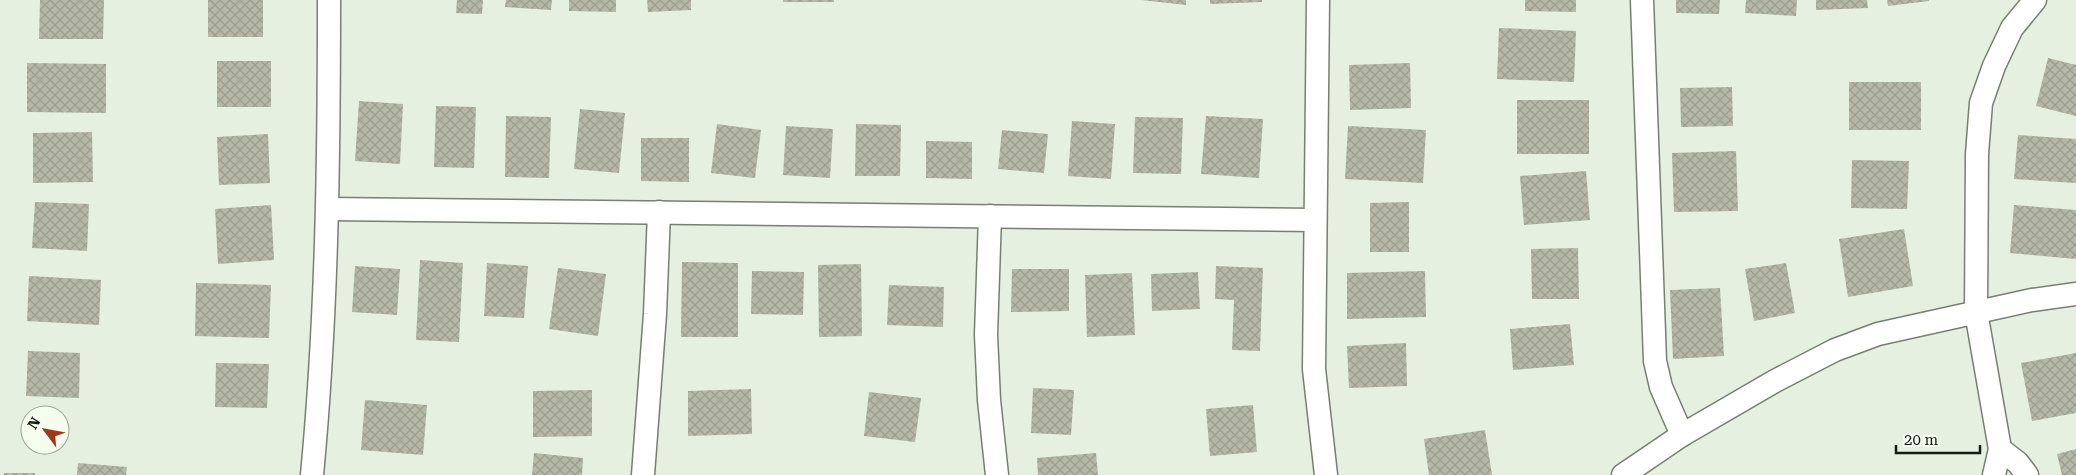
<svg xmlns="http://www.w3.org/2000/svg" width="2076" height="475" font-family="'Roboto Serif',serif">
  <defs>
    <pattern id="building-cross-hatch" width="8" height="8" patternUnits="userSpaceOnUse" patternTransform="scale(1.25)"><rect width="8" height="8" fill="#b5b7a7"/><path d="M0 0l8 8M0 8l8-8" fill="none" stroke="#9b9d8f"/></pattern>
  </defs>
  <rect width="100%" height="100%" fill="#e6f0e1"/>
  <g fill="url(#building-cross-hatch)">
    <path d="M40 0H104L103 39H39Z"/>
    <rect x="208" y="0" width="55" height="37"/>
    <path d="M457 0H483L482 14 456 13Z"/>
    <path d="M506 0H552L551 10 505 7Z"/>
    <path d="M569 0H616V12L569 11Z"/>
    <path d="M647 0H691V10L648 12Z"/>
    <rect x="783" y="0" width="51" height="2"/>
    <path d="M1141 0H1186V5Z"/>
    <path d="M1210 0H1262V2L1210 4Z"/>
    <path d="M1525 0H1576V12L1525 11Z"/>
    <path d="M1676 0H1720L1719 14 1676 13Z"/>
    <path d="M1746 0H1797L1796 16 1745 13Z"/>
    <path d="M1816 0H1867L1868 8 1816 10Z"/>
    <path d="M1887 0H1929V1L1888 6Z"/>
    <path d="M1499 28 1576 31 1574 82 1497 79Z"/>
    <path d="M2048 58 2076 65V116L2036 106Z"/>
    <rect x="217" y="61" width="54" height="46"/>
    <path d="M27 63 106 64V113L27 112Z"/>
    <path d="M1410 63 1411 108 1350 110 1349 65Z"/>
    <rect x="1849" y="82" width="72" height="48"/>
    <path d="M1732 87 1733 126 1681 127 1680 88Z"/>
    <rect x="1517" y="100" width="72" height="54"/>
    <path d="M359 101 403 104 400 164 355 161Z"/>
    <path d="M436 106 476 107 474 168 434 167Z"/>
    <path d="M580 109 625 113 619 173 574 169Z"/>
    <path d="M506 116 551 117 549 178 505 177Z"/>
    <path d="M1206 116 1263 119 1259 178 1201 174Z"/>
    <path d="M1135 117 1183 118 1181 174 1133 173Z"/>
    <path d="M1072 121 1115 124 1111 179 1068 176Z"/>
    <path d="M717 124 761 130 755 178 711 173Z"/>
    <path d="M856 124 901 125 900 176H855Z"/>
    <path d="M786 126 833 129 830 178 783 175Z"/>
    <path d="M1348 126 1426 130 1423 183 1345 179Z"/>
    <path d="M1002 130 1048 134 1044 173 998 169Z"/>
    <path d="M92 132 93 182 33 183V133Z"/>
    <path d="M268 134 270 183 219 185 217 137Z"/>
    <path d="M2018 135 2076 139V183L2014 179Z"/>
    <path d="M641 138H689V182L641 181Z"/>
    <path d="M926 141 972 142V179L926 178Z"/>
    <path d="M1736 151 1738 211 1674 212 1672 153Z"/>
    <path d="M1852 160 1909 161 1907 209 1851 208Z"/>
    <path d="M1586 171 1590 220 1524 225 1520 176Z"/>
    <path d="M35 202 89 204 87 251 32 248Z"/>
    <path d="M1409 202V252H1370V203Z"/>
    <path d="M271 205 274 260 218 264 215 209Z"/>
    <path d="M2014 205 2076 210V259L2010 253Z"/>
    <path d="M1904 229 1913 286 1848 297 1839 239Z"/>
    <path d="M1578 248 1579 299H1532L1531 249Z"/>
    <path d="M420 260 463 263 459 342 416 340Z"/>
    <path d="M682 262 738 263V337H681Z"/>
    <path d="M487 263 528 266 524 318 484 316Z"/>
    <path d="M1786 263 1795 313 1754 321 1745 269Z"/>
    <path d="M861 264 862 336 819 337 818 265Z"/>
    <path d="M355 266 400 269 397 315 352 312Z"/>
    <path d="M1216 266 1263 268 1260 351 1232 350 1234 300 1215 299Z"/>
    <path d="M558 268 606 274 598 336 549 329Z"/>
    <path d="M1012 269H1069V311L1011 312Z"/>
    <path d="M752 271 804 272 803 315 751 314Z"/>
    <path d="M1425 271 1426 317 1347 319V273Z"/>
    <path d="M1198 272 1200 309 1152 311 1151 274Z"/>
    <path d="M1132 273 1135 335 1087 337 1085 275Z"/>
    <path d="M29 276 101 280 99 325 27 321Z"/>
    <path d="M196 283 271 285 269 338 195 336Z"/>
    <path d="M889 285 944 287 943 327 887 325Z"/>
    <path d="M1720 288 1724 356 1673 359 1670 290Z"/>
    <path d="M1570 324 1574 365 1513 370 1510 329Z"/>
    <path d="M1406 343 1407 386 1349 388 1347 346Z"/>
    <path d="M28 351 80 353 79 398 26 396Z"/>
    <path d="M2076 353V413L2032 421 2021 363Z"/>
    <path d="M216 363 269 364 267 408 215 407Z"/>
    <path d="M1033 388 1074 390 1071 435 1031 433Z"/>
    <path d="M751 389 752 434 688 436V391Z"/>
    <path d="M592 390V436L533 437V391Z"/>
    <path d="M869 392 921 398 915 442 864 436Z"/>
    <path d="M365 400 427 405 423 455 361 450Z"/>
    <path d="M1253 405 1257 452 1210 456 1206 409Z"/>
    <path d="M1485 430 1492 475H1429L1424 439Z"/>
    <path d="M2076 449V475H2062L2057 454Z"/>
    <path d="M534 453 583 458 582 475H532Z"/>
    <path d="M1096 453 1098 475H1038L1037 458Z"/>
    <path d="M78 463 127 467 126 475H77Z"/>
    <rect x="4" y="473" width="31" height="2"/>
  </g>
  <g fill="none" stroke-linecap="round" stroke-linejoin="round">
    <defs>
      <g id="minor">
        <path d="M1318 0 1314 369 1326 475"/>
        <path d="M1642 0 1655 361 1661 387 1682 435"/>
        <path d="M328 209 1314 220"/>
        <path d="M990 216 986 335 989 400 997 475"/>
        <path d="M2000 449 2018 463 2027 475"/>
        <path d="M312 475C327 317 329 159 329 0"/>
        <path d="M643 475 655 314 659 212"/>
        <path d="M1623 475 1682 435 1775 381 1835 350 1878 334 2032 300 2076 294"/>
        <path d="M1994 475 2000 449 1976 312 1977 154 1981 103 1994 66 2012 28 2035 0"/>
      </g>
    </defs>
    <use href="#minor" stroke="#777f72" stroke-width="25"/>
    <use href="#minor" stroke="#fff" stroke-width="22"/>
  </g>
  <g transform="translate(45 430) rotate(302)"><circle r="24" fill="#f4fdee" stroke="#9ba297"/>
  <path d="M0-4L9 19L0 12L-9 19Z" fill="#9f3819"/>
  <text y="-8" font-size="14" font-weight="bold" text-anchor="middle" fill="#161914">N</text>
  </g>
  <path d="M1896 445v8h84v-8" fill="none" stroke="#161914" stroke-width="2.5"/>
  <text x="1904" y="445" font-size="15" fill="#161914" stroke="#f4fdee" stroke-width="4" paint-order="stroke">20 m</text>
</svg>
